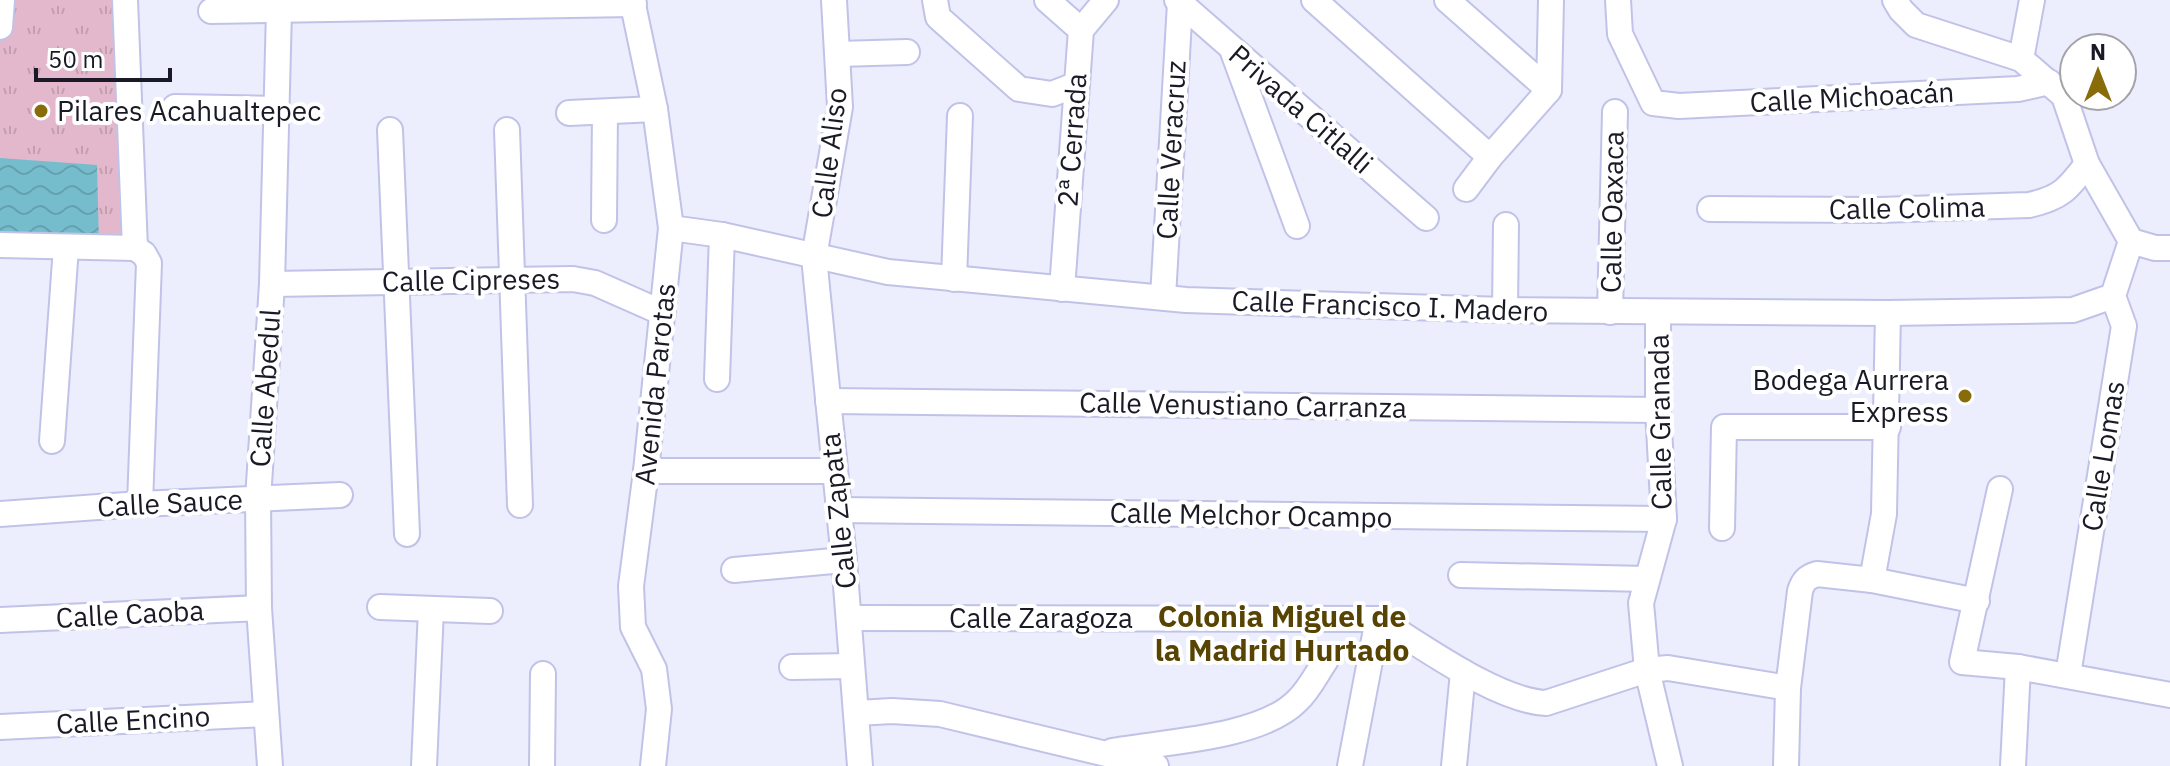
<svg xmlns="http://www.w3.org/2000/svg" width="2170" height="766" font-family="'IBM Plex Sans',sans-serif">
  <defs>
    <pattern id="grass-tufts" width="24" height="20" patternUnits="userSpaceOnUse" patternTransform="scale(2)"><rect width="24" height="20" fill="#e3b8cc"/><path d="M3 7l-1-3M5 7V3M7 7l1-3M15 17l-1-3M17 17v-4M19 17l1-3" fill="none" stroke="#c29eaf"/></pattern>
    <pattern id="water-waves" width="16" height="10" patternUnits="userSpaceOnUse" patternTransform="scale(2)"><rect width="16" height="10" fill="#75bccc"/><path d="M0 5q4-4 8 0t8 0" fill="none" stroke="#65a1af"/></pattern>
  </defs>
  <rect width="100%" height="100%" fill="#eceefd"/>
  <path fill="url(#grass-tufts)" d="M2 0H119L130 242 0 245V27Z"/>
  <path fill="url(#water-waves)" d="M0 158 97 165 99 245 0 244Z"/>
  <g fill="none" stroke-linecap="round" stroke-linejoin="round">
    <defs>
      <g id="minor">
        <path d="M125 0 135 248"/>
        <path d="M632 0 655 109 671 228 646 471 631 586 633 627 654 669 659 709 653 766"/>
        <path d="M834 0 840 107 814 257 844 560 860 766"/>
        <path d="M935 0 938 17 1019 89 1052 94 1075 85"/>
        <path d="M1047 0 1081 30"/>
        <path d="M1177 0 1426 218"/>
        <path d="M1314 0 1490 157"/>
        <path d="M1447 0 1549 90"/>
        <path d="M1618 0 1620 34 1653 103 1679 106 2018 89 2049 82"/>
        <path d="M1895 0 1901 10 1916 25 2021 59 2064 96 2087 164 2131 241 2155 248H2170"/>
        <path d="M211 11 634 4"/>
        <path d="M0 27 2 0"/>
        <path d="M1233 52 1297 226"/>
        <path d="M838 54 907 52"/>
        <path d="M2021 59 2032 0"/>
        <path d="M175 107 277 109"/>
        <path d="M569 113 655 109"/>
        <path d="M390 130 407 534"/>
        <path d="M507 130 520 505"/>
        <path d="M1466 189 1490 157 1549 90 1551 0"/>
        <path d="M1710 209 1880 210 2029 205C2061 198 2068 189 2087 164"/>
        <path d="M604 220 605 112"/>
        <path d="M671 228 722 235 888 272 1186 300 1505 310 1888 313 2073 310 2113 296"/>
        <path d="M0 245 135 248"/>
        <path d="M135 248 144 254 149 263 140 504"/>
        <path d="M954 279 960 116"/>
        <path d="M272 284 573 279 595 283 663 313"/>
        <path d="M1062 289 1081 30 1106 0"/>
        <path d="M1163 297 1180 3"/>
        <path d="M1505 310 1506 225"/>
        <path d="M1610 312 1615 112"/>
        <path d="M1658 312V410L1664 519 1641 603 1647 670 1670 766"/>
        <path d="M717 379 722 235"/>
        <path d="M828 401 1658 410"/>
        <path d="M52 441 66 247"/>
        <path d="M646 471H833"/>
        <path d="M2000 489 1962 662 2018 667 2170 695"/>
        <path d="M838 510 1664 519"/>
        <path d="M0 514 140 504 340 495"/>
        <path d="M1722 528 1724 427H1888"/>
        <path d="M734 570 844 560"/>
        <path d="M1461 575 1647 579"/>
        <path d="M1872 580 1884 514 1888 313"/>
        <path d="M380 607 490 611"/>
        <path d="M849 618 1378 619"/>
        <path d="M1378 619C1421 645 1497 701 1546 703L1647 670 1668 668 1788 688"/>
        <path d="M0 620 259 608"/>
        <path d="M792 667 852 666"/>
        <path d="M2068 675 2124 326 2113 296 2131 241"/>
        <path d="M857 713 892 711 940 714 1156 766"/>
        <path d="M0 727 266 714"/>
        <path d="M1112 751C1163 742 1261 738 1297 701 1309 690 1317 673 1326 660"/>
        <path d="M270 766 259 608 258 499 272 284 279 10"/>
        <path d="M424 766 431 609"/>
        <path d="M542 766 543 674"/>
        <path d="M1350 766 1378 619"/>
        <path d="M1454 766 1463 672"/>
        <path d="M1786 766 1788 688 1800 591C1803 581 1807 577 1817 574L1872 580 1977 601"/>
        <path d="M2013 766 2018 667"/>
      </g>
    </defs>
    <use href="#minor" stroke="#c0c3e7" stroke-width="28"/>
    <use href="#minor" stroke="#fff" stroke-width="24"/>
  </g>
  <g fill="#886c0a" stroke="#fff" stroke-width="3">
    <circle cx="41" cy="111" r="8"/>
    <circle cx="1965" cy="396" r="8"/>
  </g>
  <g text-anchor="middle" stroke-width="8" stroke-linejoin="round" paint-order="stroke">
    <g font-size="28" fill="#1a1a27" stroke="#fff">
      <text transform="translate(1852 97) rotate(-3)" y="10">Calle Michoacán</text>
      <text transform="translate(1301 109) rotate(41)" y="10">Privada Citlalli</text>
      <text transform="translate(1072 140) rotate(-86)" y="10">2ª Cerrada</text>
      <text transform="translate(1171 150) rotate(-87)" y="10">Calle Veracruz</text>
      <text transform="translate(829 153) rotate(-83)" y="10">Calle Aliso</text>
      <text transform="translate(1907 208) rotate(-1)" y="10">Calle Colima</text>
      <text transform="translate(1612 212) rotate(-89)" y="10">Calle Oaxaca</text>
      <text transform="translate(471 280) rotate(-1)" y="10">Calle Cipreses</text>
      <text transform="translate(1390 306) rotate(2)" y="10">Calle Francisco I. Madero</text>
      <text transform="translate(655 384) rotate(-84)" y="10">Avenida Parotas</text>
      <text transform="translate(265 388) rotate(-86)" y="10">Calle Abedul</text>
      <text transform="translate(1243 405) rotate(1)" y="10">Calle Venustiano Carranza</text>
      <text transform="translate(1660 422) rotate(-91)" y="10">Calle Granada</text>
      <text transform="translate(2103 456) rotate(-81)" y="10">Calle Lomas</text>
      <text transform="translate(170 503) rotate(-3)" y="10">Calle Sauce</text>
      <text transform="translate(838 511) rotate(-96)" y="10">Calle Zapata</text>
      <text transform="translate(1251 515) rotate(1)" y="10">Calle Melchor Ocampo</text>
      <text transform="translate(130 614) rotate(-3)" y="10">Calle Caoba</text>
      <text x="1041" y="628">Calle Zaragoza</text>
      <text transform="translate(133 720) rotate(-3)" y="10">Calle Encino</text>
    </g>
    <g font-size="28" fill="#1a1a27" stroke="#fff" text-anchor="start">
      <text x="57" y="121">Pilares Acahualtepec</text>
      <text x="1949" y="390" text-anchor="end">Bodega Aurrera<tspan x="1949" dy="32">Express</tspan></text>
    </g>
    <g font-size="30" font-weight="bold" fill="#574402" stroke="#fff">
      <text x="1282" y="627">Colonia Miguel de<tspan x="1282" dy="34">la Madrid Hurtado</tspan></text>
    </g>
  </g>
  <g transform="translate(2098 72)"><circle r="38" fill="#ffffff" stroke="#a3a3a9" stroke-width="2"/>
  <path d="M0-6L14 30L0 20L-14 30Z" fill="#886c0a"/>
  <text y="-12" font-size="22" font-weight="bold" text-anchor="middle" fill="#1a1a27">N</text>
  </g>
  <path d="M36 68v12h134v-12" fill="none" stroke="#1a1a27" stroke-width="4"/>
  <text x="48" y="68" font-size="24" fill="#1a1a27" stroke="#ffffff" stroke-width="6" paint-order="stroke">50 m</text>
</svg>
